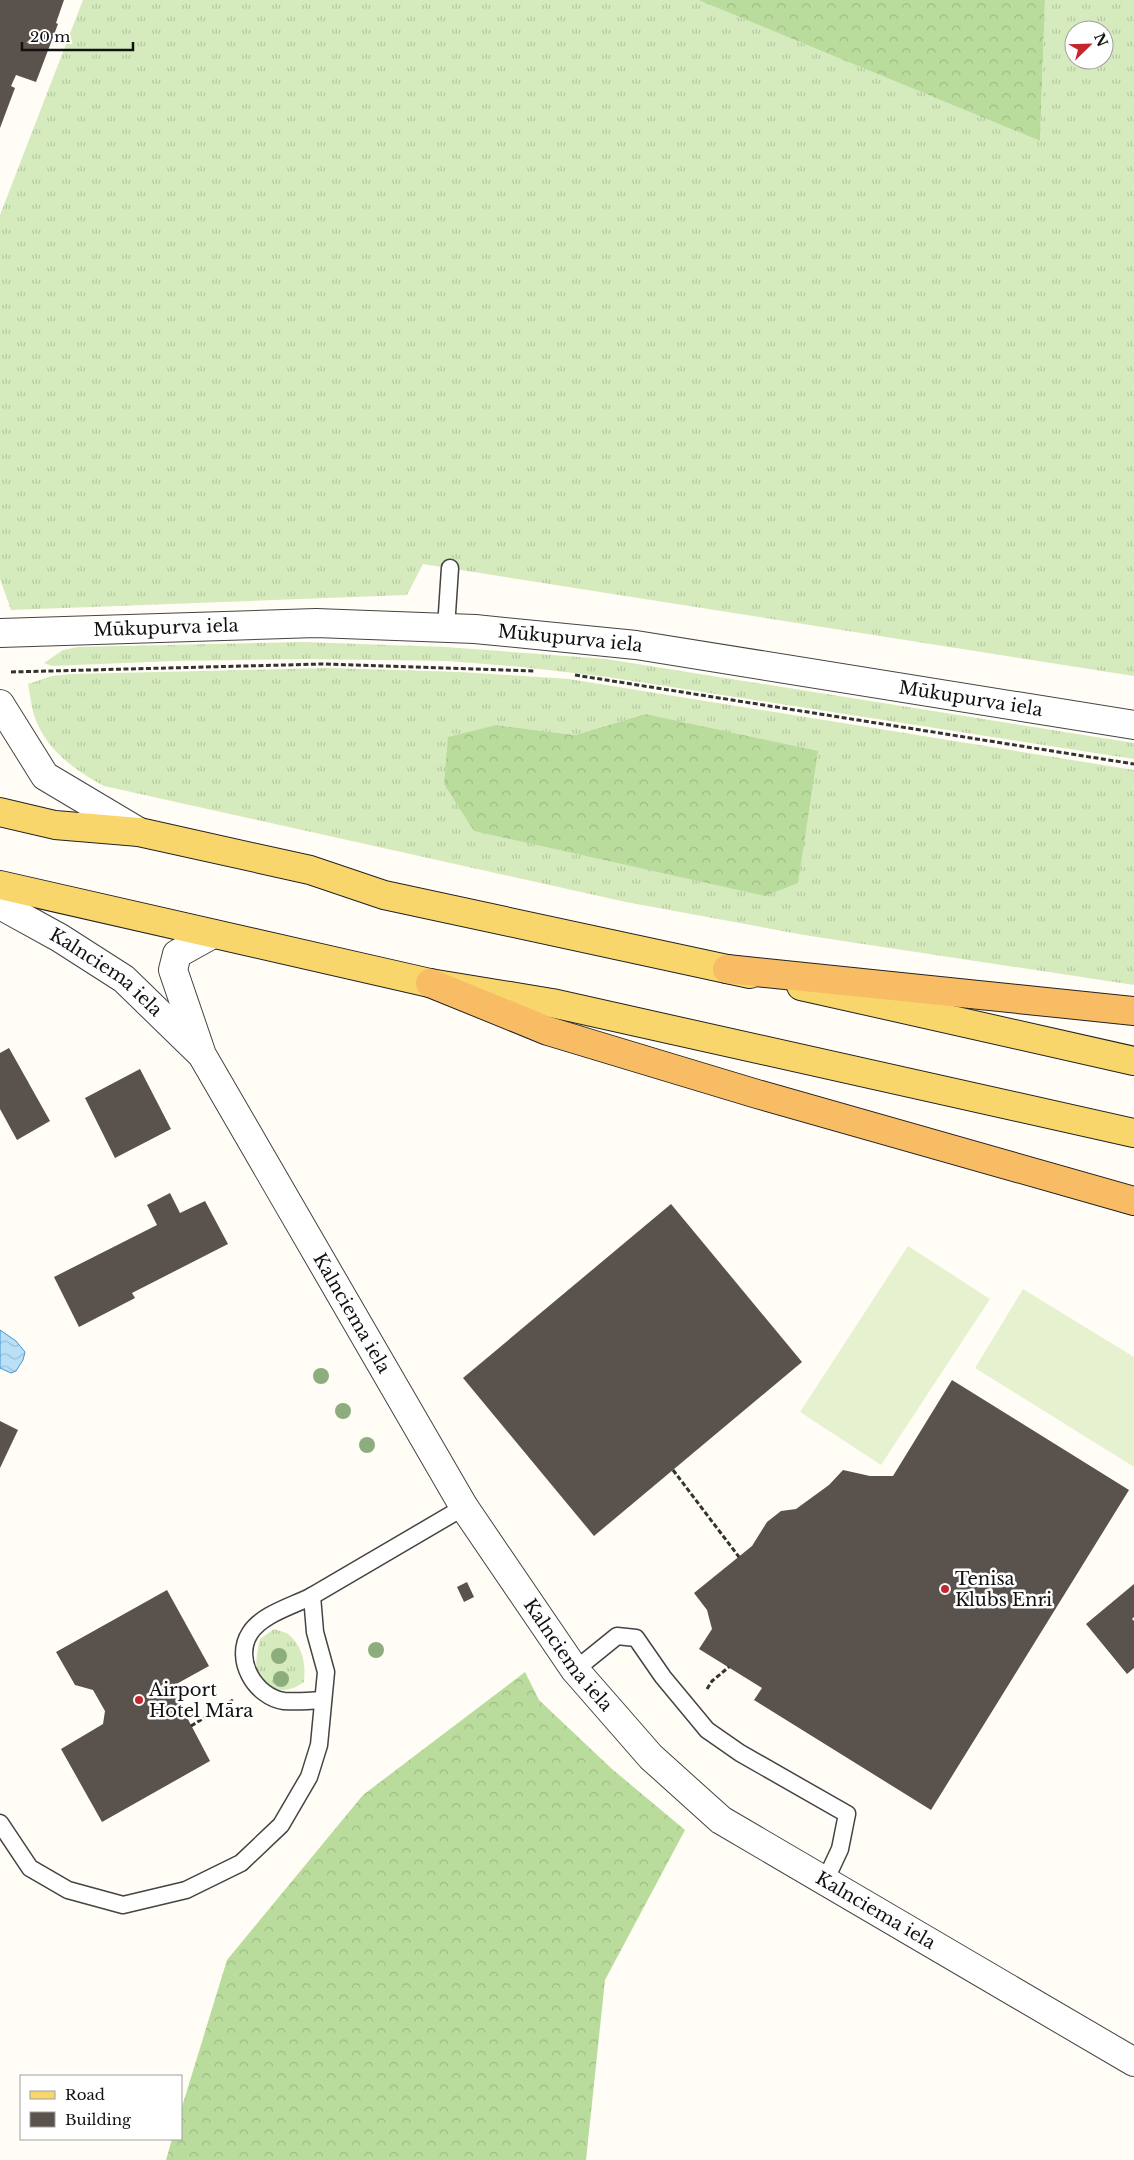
<svg xmlns="http://www.w3.org/2000/svg" width="1134" height="2160" font-family="'Libre Baskerville',serif">
  <defs>
    <pattern id="grass-tufts" width="24" height="20" patternUnits="userSpaceOnUse" patternTransform="scale(1.25)"><rect width="24" height="20" fill="#d5ebbd"/><path d="M3 7l-1-3M5 7V3M7 7l1-3M15 17l-1-3M17 17v-4M19 17l1-3" fill="none" stroke="#b6c8a1"/></pattern>
    <pattern id="forest-crowns" width="20" height="18" patternUnits="userSpaceOnUse" patternTransform="scale(1.25)"><rect width="20" height="18" fill="#b9dc9c"/><path d="M2 6a3 3 0 1 1 6 0M12 15a3 3 0 1 1 6 0" fill="none" stroke="#9ebc85"/></pattern>
    <pattern id="water-waves" width="16" height="10" patternUnits="userSpaceOnUse" patternTransform="scale(1.25)"><rect width="16" height="10" fill="#b9e0f7"/><path d="M0 5q4-4 8 0t8 0" fill="none" stroke="#9ebfd3"/></pattern>
  </defs>
  <rect width="100%" height="100%" fill="#fffdf5"/>
  <g fill="url(#grass-tufts)" fill-rule="evenodd">
    <path d="M83 0H698L1040 141 1045 0H1134V676L423 564 407 595 11 610 0 579V215ZM1074 30H1104V60H1074Z"/>
    <path d="M304 642 446 647 606 659 1134 743V759L607 677 523 667 448 661 308 659 174 661 52 666 44 663 63 650 78 647Z"/>
    <path d="M328 668 460 672 569 679 1134 770V985L804 935 626 902 104 786C74 770 45 749 34 715 31 705 30 694 28 684L52 676 72 674ZM645 714 765 896 497 725 575 735Z"/>
    <path d="M274 1629C279 1631 286 1632 289 1635 303 1646 306 1666 304 1682 290 1692 275 1694 264 1680 262 1677 258 1673 257 1670 255 1660 258 1649 260 1639Z"/>
  </g>
  <g fill="url(#forest-crowns)">
    <path d="M698 0H1045L1040 141Z"/>
    <path d="M645 714 818 751 798 883 765 896 474 831 444 784 448 737 497 725 575 735Z"/>
    <path d="M525 1672 539 1700 612 1769 685 1830 605 1980 586 2160H166L172 2139H181V2110L227 1960 363 1795Z"/>
  </g>
  <g fill="#e6f2cf">
    <path d="M908 1246 990 1299 881 1465 800 1412Z"/>
    <path d="M1023 1289 1134 1357V1467L975 1368Z"/>
  </g>
  <path fill="url(#water-waves)" stroke="#3f96cf" d="M0 1330 16 1341 25 1352 23 1360 16 1371 11 1373 0 1368Z"/>
  <g fill="#5a524d">
    <path d="M0 0H64L56 23 58 24 36 82 16 75 11 86 15 88 0 128Z"/>
    <path d="M9 1048 50 1121 17 1140 0 1109V1053Z"/>
    <path d="M140 1069 171 1129 115 1158 85 1098Z"/>
    <path d="M170 1193 180 1213 205 1201 228 1244 132 1293 135 1298 79 1327 54 1277 157 1225 147 1205Z"/>
    <path d="M671 1204 802 1362 594 1536 463 1378Z"/>
    <path d="M952 1380 1129 1490 931 1810 754 1700 762 1688 699 1649 712 1629 707 1610 694 1593 752 1546 767 1522 781 1511 796 1509 829 1485 843 1470 870 1476H893Z"/>
    <path d="M0 1421 18 1430 0 1468Z"/>
    <path d="M467 1582 474 1597 464 1602 457 1587Z"/>
    <path d="M1134 1584V1617L1132 1619 1134 1621V1668L1127 1674 1086 1624Z"/>
    <path d="M167 1590 209 1666 171 1687 210 1761 102 1822 61 1749 103 1724 105 1711 93 1690 75 1685 56 1652Z"/>
  </g>
  <g fill="none" stroke-linecap="round" stroke-linejoin="round">
    <defs>
      <g id="service">
        <path d="M446 628 450 568"/>
        <path d="M312 1596C293 1606 262 1614 250 1633 233 1659 255 1697 284 1701 297 1702 310 1701 323 1700"/>
        <path d="M575 1670 617 1636 636 1638 663 1677 707 1730 740 1753 847 1814 840 1849 825 1881"/>
        <path d="M0 1823 30 1868 68 1890 123 1905 186 1890 241 1863 281 1825 309 1777 319 1745 326 1672 315 1632 312 1596 464 1507"/>
      </g>
      <g id="minor">
        <path id="s1" d="M0 633 316 623 475 629 636 645 1134 725"/>
        <path d="M0 704 45 776 139 832"/>
        <path id="s2" d="M0 905 60 938 124 979 199 1052"/>
        <path id="s3" d="M213 934 177 954 173 970 202 1055 464 1507 575 1670 651 1757 721 1820 1134 2062"/>
      </g>
      <g id="primary">
        <path d="M0 812 55 825 139 832 310 870 384 895 750 974"/>
        <path d="M0 885 430 983 552 1003 1134 1133"/>
        <path d="M801 986 1134 1061"/>
      </g>
      <g id="trunk">
        <path d="M727 969 1134 1011"/>
        <path d="M430 983 548 1031 757 1094 1134 1201"/>
      </g>
    </defs>
    <use href="#service" stroke="#444" stroke-width="19"/>
    <use href="#minor" stroke="#444" stroke-width="30"/>
    <use href="#primary" stroke="#222" stroke-width="30"/>
    <use href="#trunk" stroke="#222" stroke-width="30"/>
    <g stroke="#333" stroke-width="3" stroke-dasharray="5 2.5" stroke-linecap="butt">
      <path d="M11 672 323 664 534 671"/>
      <path d="M575 675 1134 764"/>
      <path d="M673 1470 739 1557"/>
      <path d="M707 1689 712 1681 729 1667"/>
      <path d="M191 1726 233 1700"/>
    </g>
    <use href="#service" stroke="#fff" stroke-width="16"/>
    <use href="#minor" stroke="#fff" stroke-width="28"/>
    <use href="#primary" stroke="#f9d66b" stroke-width="28"/>
    <use href="#trunk" stroke="#f7bc64" stroke-width="28"/>
  </g>
  <g fill="#8dad7f">
    <circle cx="321" cy="1376" r="8"/>
    <circle cx="343" cy="1411" r="8"/>
    <circle cx="367" cy="1445" r="8"/>
    <circle cx="376" cy="1650" r="8"/>
    <circle cx="279" cy="1656" r="8"/>
    <circle cx="281" cy="1679" r="8"/>
  </g>
  <g fill="#c4262e" stroke="#fff" stroke-width="2">
    <circle cx="945" cy="1589" r="5"/>
    <circle cx="139" cy="1700" r="5"/>
  </g>
  <g text-anchor="middle" stroke-width="5" stroke-linejoin="round" paint-order="stroke">
    <g font-size="18" fill="#111" stroke="#fff">
      <text dy="6" stroke="none"><textPath href="#s1" startOffset="166">Mūkupurva iela</textPath></text>
      <text dy="6" stroke="none"><textPath href="#s1" startOffset="571">Mūkupurva iela</textPath></text>
      <text dy="6" stroke="none"><textPath href="#s1" startOffset="976">Mūkupurva iela</textPath></text>
      <text dy="6" stroke="none"><textPath href="#s2" startOffset="126">Kalnciema iela</textPath></text>
      <text dy="6" stroke="none"><textPath href="#s3" startOffset="446">Kalnciema iela</textPath></text>
      <text dy="6" stroke="none"><textPath href="#s3" startOffset="851">Kalnciema iela</textPath></text>
      <text dy="6" stroke="none"><textPath href="#s3" startOffset="1256">Kalnciema iela</textPath></text>
    </g>
    <g font-size="18" fill="#111" stroke="#fff" text-anchor="start">
      <text x="955" y="1585">Tenisa<tspan x="955" dy="21">Klubs Enri</tspan></text>
      <text x="149" y="1696">Airport<tspan x="149" dy="21">Hotel Māra</tspan></text>
    </g>
  </g>
  <rect x="20" y="2075" width="162" height="65" fill="#ffffff" stroke="#a0a0a0"/>
  <rect x="30" y="2091" width="25" height="8" fill="#f9d66b" stroke="#a0a0a0"/>
  <text x="65" y="2100" font-size="15" fill="#111111">Road</text>
  <rect x="30" y="2112" width="25" height="15" fill="#5a524d" stroke="#a0a0a0"/>
  <text x="65" y="2125" font-size="15" fill="#111111">Building</text>
  <g transform="translate(1089 45) rotate(67)"><circle r="24" fill="#ffffff" stroke="#a0a0a0"/>
  <path d="M0-4L9 19L0 12L-9 19Z" fill="#c4262e"/>
  <text y="-8" font-size="14" font-weight="bold" text-anchor="middle" fill="#111111">N</text>
  </g>
  <path d="M22 42v8h111v-8" fill="none" stroke="#111111" stroke-width="2.5"/>
  <text x="30" y="42" font-size="15" fill="#111111" stroke="#ffffff" stroke-width="4" paint-order="stroke">20 m</text>
</svg>
